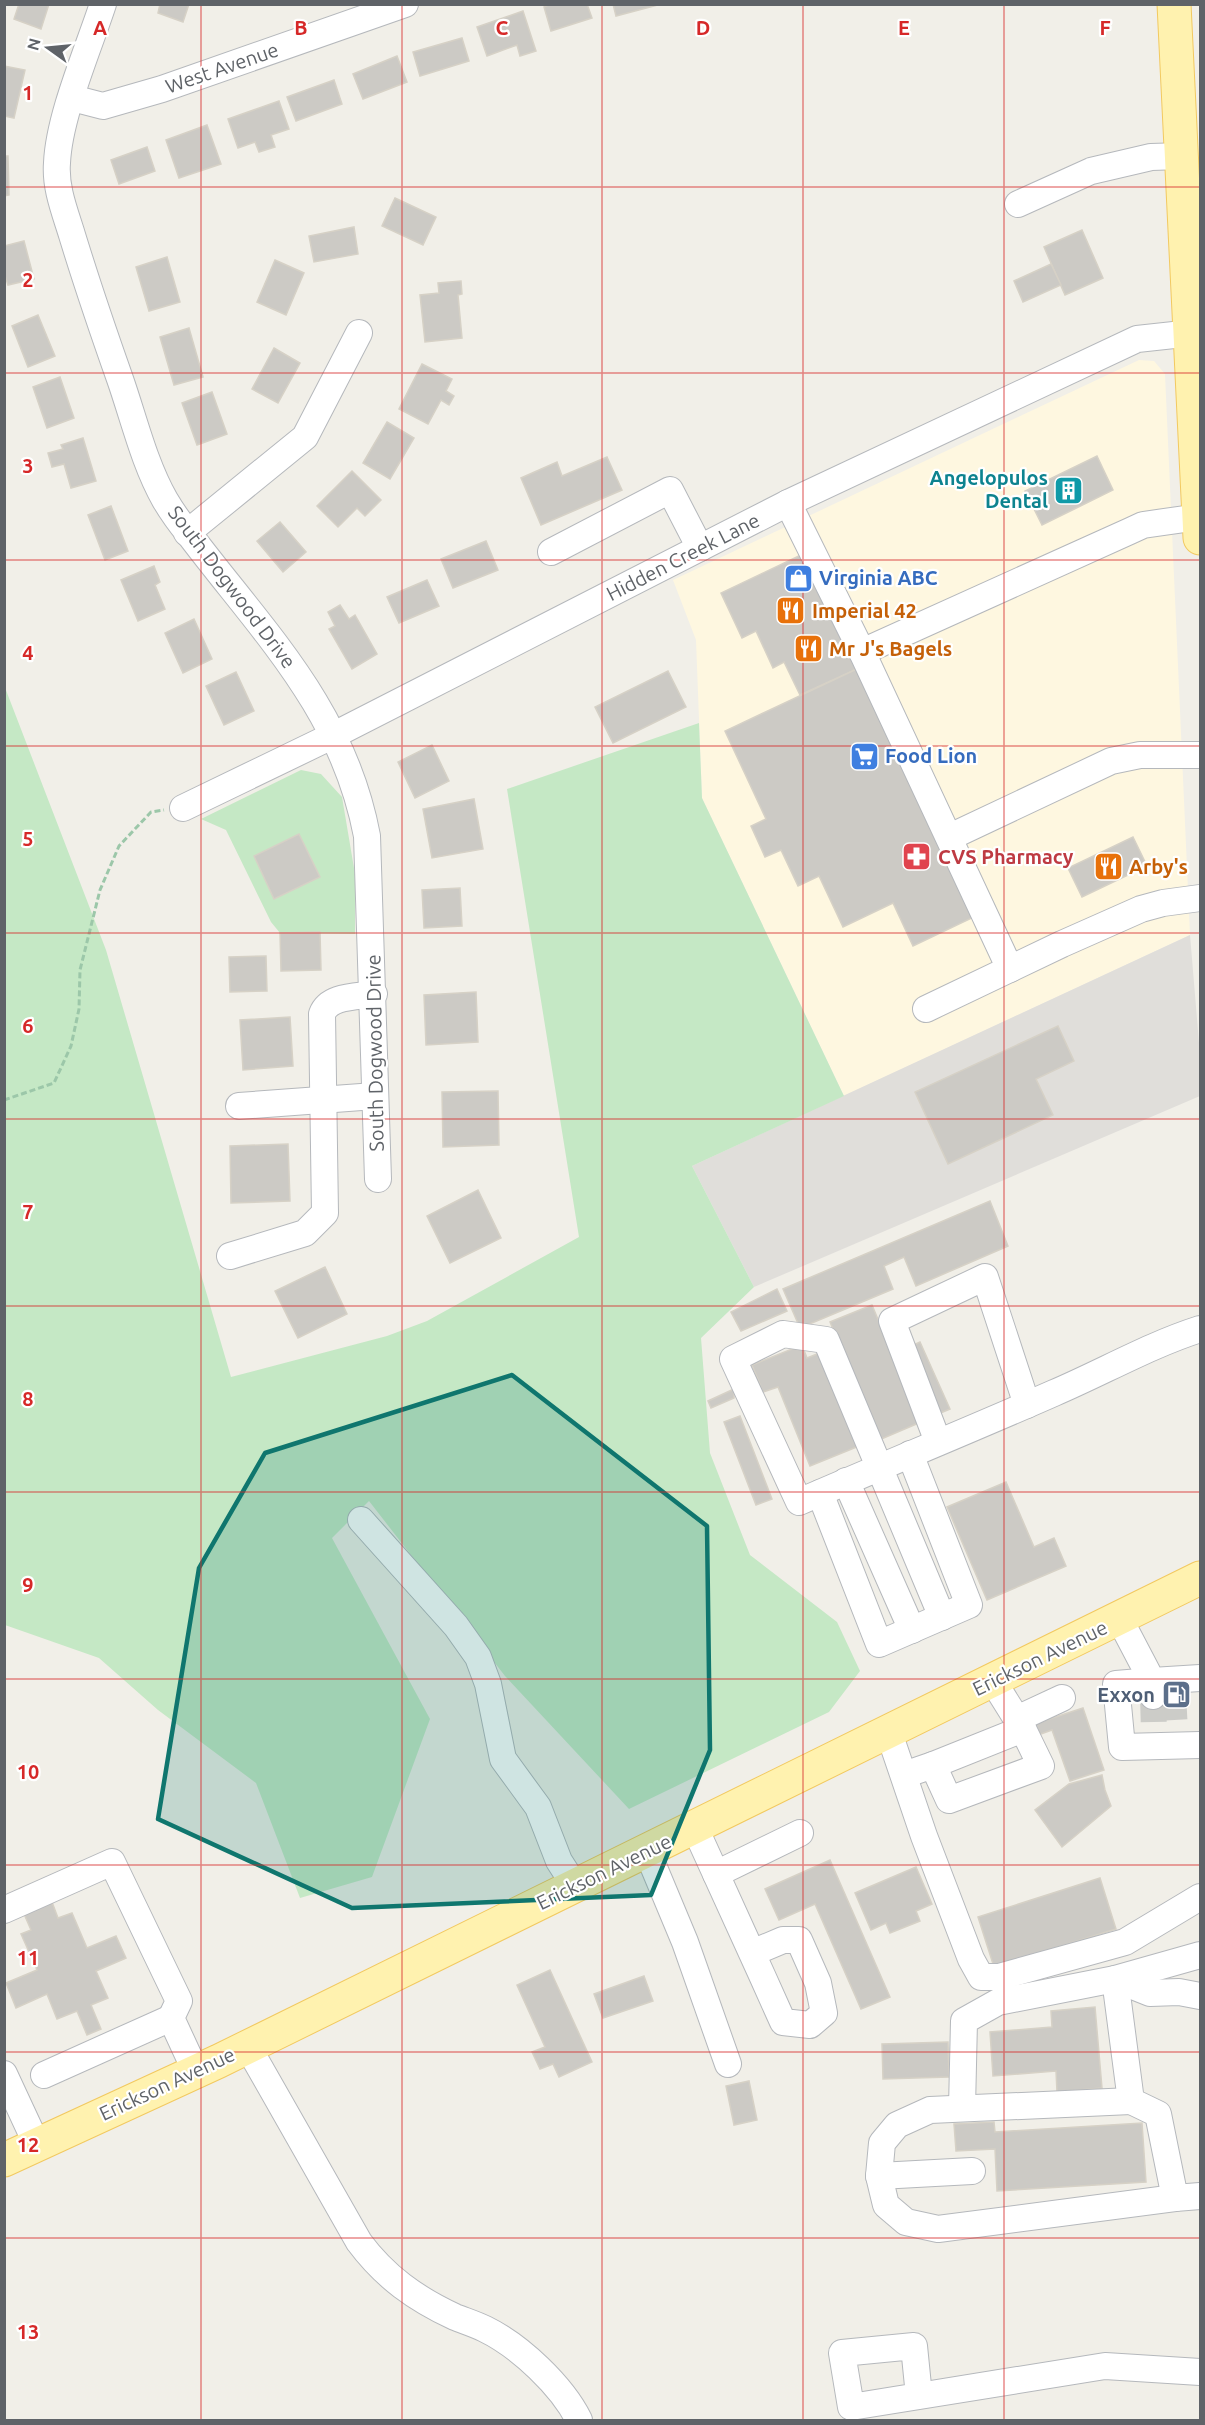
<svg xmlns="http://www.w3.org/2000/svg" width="1205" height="2425" font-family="Ubuntu,sans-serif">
  <rect width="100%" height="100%" fill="#f1efe8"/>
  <path fill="#fef7e0" d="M1139 360 1154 361 1165 374 1190 935 844 1096 702 798 696 640 673 580Z"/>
  <path fill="#e0deda" d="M1190 935 1200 1055V1096L754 1287 692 1166Z"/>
  <g fill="#c5e8c5">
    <path d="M4 685 106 950 231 1377 387 1336 427 1321 579 1237 507 789 699 723 702 798 844 1096 692 1166 754 1287 701 1338 710 1453 750 1555 837 1622 860 1671 829 1712 629 1809 505 1676 369 1501 332 1538 430 1719 372 1877 300 1898 256 1783 158 1710 99 1658 5 1625Z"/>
    <path d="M301 770 321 774 342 797 355 874V934L280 933 271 922 226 830 201 819Z"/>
  </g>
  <g fill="#cccac5" stroke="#d6d1c6" stroke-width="1.5">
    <path d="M19 4H49L41 29 14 19Z"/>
    <path d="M160 4H189L183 22 158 13Z"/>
    <path d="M551 4H587L592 18 551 31 544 7Z"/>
    <path d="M613 4H658V5L616 16Z"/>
    <path d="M523 11 536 51 520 56 517 45 487 56 477 27Z"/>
    <path d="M462 38 469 61 420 76 413 52Z"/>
    <path d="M397 56 407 82 363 99 353 74Z"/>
    <path d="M4 66 25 70 14 118 4 116Z"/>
    <path d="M334 80 342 104 296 121 287 97Z"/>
    <path d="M279 101 289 129 271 135 275 147 259 152 255 142 238 148 228 119Z"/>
    <path d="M207 125 221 164 179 178 166 140Z"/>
    <path d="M147 147 155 171 119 184 111 160Z"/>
    <path d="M4 156H8L9 195 4 196Z"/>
    <path d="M395 198 436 217 423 245 382 226Z"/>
    <path d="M354 227 358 254 314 262 309 236Z"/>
    <path d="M1082 230 1103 278 1065 295 1044 247Z"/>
    <path d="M24 241 34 279 8 285 4 273V246Z"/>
    <path d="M167 257 180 302 149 311 136 267Z"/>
    <path d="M275 260 304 273 286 315 257 302Z"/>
    <path d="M1051 264 1061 285 1023 302 1014 281Z"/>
    <path d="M461 281 462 294 458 295 462 338 425 342 420 295 439 293 438 283Z"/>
    <path d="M38 315 55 356 28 367 12 326Z"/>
    <path d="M189 328 203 377 174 385 160 337Z"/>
    <path d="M274 348 300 363 278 403 252 389Z"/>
    <path d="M422 364 452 379 446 391 454 396 449 405 441 400 428 424 399 409Z"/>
    <path d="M60 377 74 418 47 428 33 387Z"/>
    <path d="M212 392 227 434 197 445 182 403Z"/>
    <path d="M387 422 414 438 390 479 363 463Z"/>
    <path d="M83 438 96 481 71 488 64 464 52 467 48 453 63 449 61 445Z"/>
    <path d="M1097 456 1113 490 1042 525 1025 491Z"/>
    <path d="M607 457 622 490 541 525 521 478 557 462 562 476Z"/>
    <path d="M352 471 381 500 365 516 357 508 338 527 317 506Z"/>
    <path d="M111 506 128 551 105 560 88 515Z"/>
    <path d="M280 522 306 552 283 572 257 541Z"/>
    <path d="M486 541 498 570 453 588 441 559Z"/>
    <path d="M805 553 859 668 800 695 784 662 773 668 756 631 742 638 721 593Z"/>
    <path d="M154 566 160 582 155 585 165 609 138 621 121 580Z"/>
    <path d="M427 580 439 606 399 623 387 597Z"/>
    <path d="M340 605 349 619 355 615 377 654 352 669 329 629 335 626 328 612Z"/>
    <path d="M194 619 212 659 183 673 165 633Z"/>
    <path d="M859 668 976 916 913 946 893 903 843 927 819 876 798 886 781 850 765 857 751 826 766 819 725 731Z"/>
    <path d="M668 671 686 707 613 743 595 707Z"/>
    <path d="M236 672 254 711 224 725 206 686Z"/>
    <path d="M432 745 449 781 415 798 398 762Z"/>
    <path d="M474 799 483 849 432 858 423 809Z"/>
    <path d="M299 834 320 877 274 899 254 856Z"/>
    <path d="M1133 837 1147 866 1082 897 1068 868Z"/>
    <path d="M460 888 462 926 424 928 422 890Z"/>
    <path d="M320 932 321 970 281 971 280 933Z"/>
    <path d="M266 956 267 991 230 992 229 957Z"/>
    <path d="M476 992 478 1042 426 1045 424 995Z"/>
    <path d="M290 1017 293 1066 243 1070 240 1020Z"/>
    <path d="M1058 1026 1074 1061 1036 1079 1053 1115 948 1164 915 1092Z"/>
    <path d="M498 1091 499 1145 443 1147 442 1092Z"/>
    <path d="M288 1144 290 1201 231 1203 230 1146Z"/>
    <path d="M478 1190 501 1238 450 1263 427 1216Z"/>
    <path d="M990 1201 1008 1246 916 1286 904 1257 884 1266 893 1289 800 1328 783 1289Z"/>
    <path d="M325 1267 347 1314 298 1338 275 1291Z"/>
    <path d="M777 1289 787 1311 741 1331 731 1312Z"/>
    <path d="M872 1305 921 1422 879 1440 830 1322Z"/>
    <path d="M920 1342 950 1409 938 1414 909 1347Z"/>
    <path d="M802 1345 807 1358 822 1352 859 1446 810 1466 778 1387 763 1392 752 1365Z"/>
    <path d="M734 1389V1398L711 1408 708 1401Z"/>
    <path d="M740 1416 772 1499 756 1505 724 1422Z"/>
    <path d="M1006 1482 1034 1547 1054 1538 1066 1566 987 1600 947 1507Z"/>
    <path d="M1083 1708 1104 1770 1070 1781 1052 1730 1038 1735 1034 1724Z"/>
    <path d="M1102 1775 1105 1790 1111 1806 1062 1847 1035 1810 1069 1784Z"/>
    <path d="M830 1860 890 1997 861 2009 815 1904 779 1920 765 1889Z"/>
    <path d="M916 1867 932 1904 916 1911 920 1921 890 1933 886 1923 871 1930 855 1893Z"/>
    <path d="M1100 1878 1116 1929 994 1967 978 1917Z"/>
    <path d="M52 1902 58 1918 72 1913 87 1948 116 1936 126 1958 96 1971 108 1998 91 2005 101 2029 87 2035 77 2011 57 2019 47 1994 16 2008 6 1983 37 1970 21 1934 31 1930 24 1914Z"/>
    <path d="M550 1970 592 2062 559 2077 553 2064 540 2069 532 2052 545 2047 517 1985Z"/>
    <path d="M644 1976 653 2001 603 2018 594 1994Z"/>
    <path d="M1095 2007 1102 2088 1057 2092 1056 2071 993 2076 990 2032 1052 2027 1051 2011Z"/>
    <path d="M948 2042 949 2077 883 2079 882 2044Z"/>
    <path d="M749 2081 757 2120 734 2125 726 2086Z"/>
    <path d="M994 2122 995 2132 1142 2123 1146 2182 997 2191 995 2149 956 2151 954 2124Z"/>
  </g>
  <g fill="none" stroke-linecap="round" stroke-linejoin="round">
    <g stroke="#ccccc8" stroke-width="26" stroke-dasharray="26 13" stroke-linecap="butt">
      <path d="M1173 1694 1175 1731"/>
      <path d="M1153 1696 1154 1732"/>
    </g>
    <defs>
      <g id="minor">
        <path d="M103 4C88 50 59 116 57 163 55 188 65 212 72 235 87 284 103 331 120 379 134 419 144 463 165 500 172 512 180 523 189 534 263 632 343 709 367 836L378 1179"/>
        <path d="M72 98 103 106 162 89 405 4"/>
        <path d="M1018 204 1091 171 1151 157 1182 156"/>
        <path d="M788 503 862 652 1010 969"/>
        <path d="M187 533 305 437 359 333"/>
        <path d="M551 552 670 490 700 548"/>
        <path d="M862 652 1130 531 1143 525 1199 517"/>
        <path d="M183 808 334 735 788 503 1137 339 1183 334 1192 335"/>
        <path d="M950 837 1111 761 1140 755H1200"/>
        <path d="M926 1009 1062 944 1141 909 1163 903 1200 898"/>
        <path d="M239 1106 375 1096"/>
        <path d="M230 1256 305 1233 325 1213 322 1014C329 995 357 997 374 994"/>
        <path d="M938 1442 892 1321 985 1277 1027 1405"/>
        <path d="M846 1481 912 1630"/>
        <path d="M820 1493 879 1644 969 1605 910 1454"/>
        <path d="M361 1520 456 1626 478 1657 488 1684 503 1759 538 1807 559 1861 575 1886"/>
        <path d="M942 1617 826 1340 783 1334 733 1359 799 1502C884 1465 970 1430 1054 1393 1103 1372 1150 1345 1200 1329"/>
        <path d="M1119 1618 1152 1681 1200 1678"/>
        <path d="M1153 1696 1152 1681 1116 1684 1122 1747 1200 1745"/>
        <path d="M1017 1719 1062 1698"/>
        <path d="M889 1733 924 1836 971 1959 981 1977H999L1125 1942 1200 1897"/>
        <path d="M933 1765 1023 1729"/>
        <path d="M904 1775 933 1765 949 1800 1041 1766 1023 1729 993 1681"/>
        <path d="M695 1828C724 1892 754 1957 783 2022L810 2025 824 2013 818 1983 799 1940H783L752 1953"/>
        <path d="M647 1851 685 1942 728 2064"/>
        <path d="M716 1874 800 1833"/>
        <path d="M4 1910 112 1862 179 2001 171 2018 196 2072"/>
        <path d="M1200 1955 1115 1979 1131 2101 1158 2114 1175 2198 1200 2196"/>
        <path d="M248 2047 359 2242C385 2277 416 2299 455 2317 465 2321 475 2324 485 2329 520 2346 562 2386 579 2420"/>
        <path d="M4 2074 37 2145"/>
        <path d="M44 2075 171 2018"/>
        <path d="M1131 2101 930 2110 897 2125 882 2143 879 2176 886 2205 906 2222 938 2229 1175 2198"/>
        <path d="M962 2108 964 2021 998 2002 1115 1979 1150 1993 1179 1992 1200 1996"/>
        <path d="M879 2176 972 2171"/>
        <path d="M919 2396 914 2346 842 2353 851 2407 1105 2366 1200 2372"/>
      </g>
      <g id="major">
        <path d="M1174 4 1200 538"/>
        <path d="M4 2160 219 2061 1200 1578"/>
      </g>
    </defs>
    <use href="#minor" stroke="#b5b8bc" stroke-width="28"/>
    <use href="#major" stroke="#f2c960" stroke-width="35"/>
    <path stroke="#9cc7a9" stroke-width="3" stroke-dasharray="6 3" stroke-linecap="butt" d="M4 1100 54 1083 71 1046 79 1009 80 970 100 890 119 846 151 812 164 810"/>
    <use href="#minor" stroke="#fff" stroke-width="26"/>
    <use href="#major" stroke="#fff2af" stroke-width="33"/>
  </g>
  <path fill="#0f766e" fill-opacity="0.2" stroke="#0f766e" stroke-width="4.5" stroke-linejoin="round" d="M512 1375 707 1526 710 1750 651 1895 352 1908 158 1819 199 1568 265 1453Z"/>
  <path fill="none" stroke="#d62828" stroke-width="1.5" stroke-opacity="0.55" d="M201 4V2420M402 4V2420M602 4V2420M803 4V2420M1004 4V2420M4 187H1200M4 373H1200M4 560H1200M4 746H1200M4 933H1200M4 1119H1200M4 1306H1200M4 1492H1200M4 1679H1200M4 1865H1200M4 2052H1200M4 2238H1200"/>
  <defs>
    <symbol id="building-square" viewBox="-11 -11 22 22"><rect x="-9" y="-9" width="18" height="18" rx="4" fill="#0f9aa8" stroke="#fff"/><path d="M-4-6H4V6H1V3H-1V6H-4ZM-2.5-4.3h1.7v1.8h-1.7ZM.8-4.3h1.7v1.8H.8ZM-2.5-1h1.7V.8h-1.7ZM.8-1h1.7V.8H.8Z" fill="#fff"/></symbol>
    <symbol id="shop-square" viewBox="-11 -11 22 22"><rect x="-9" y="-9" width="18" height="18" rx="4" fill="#3f7fe0" stroke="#fff"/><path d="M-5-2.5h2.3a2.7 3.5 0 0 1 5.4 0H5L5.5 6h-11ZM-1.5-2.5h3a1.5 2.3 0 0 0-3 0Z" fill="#fff"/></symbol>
    <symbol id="restaurant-square" viewBox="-11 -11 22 22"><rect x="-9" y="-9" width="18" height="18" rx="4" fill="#e8710a" stroke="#fff"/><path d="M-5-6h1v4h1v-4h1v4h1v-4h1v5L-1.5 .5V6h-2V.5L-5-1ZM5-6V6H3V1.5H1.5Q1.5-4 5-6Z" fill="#fff"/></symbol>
    <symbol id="supermarket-square" viewBox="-11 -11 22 22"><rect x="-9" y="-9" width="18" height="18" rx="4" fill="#3f7fe0" stroke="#fff"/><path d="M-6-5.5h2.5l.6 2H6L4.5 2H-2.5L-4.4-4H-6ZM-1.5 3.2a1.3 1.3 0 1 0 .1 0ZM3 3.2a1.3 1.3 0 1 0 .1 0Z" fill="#fff"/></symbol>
    <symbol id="pharmacy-square" viewBox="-11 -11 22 22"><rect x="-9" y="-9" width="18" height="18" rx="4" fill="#e0444e" stroke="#fff"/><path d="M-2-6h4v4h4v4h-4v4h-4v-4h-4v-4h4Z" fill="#fff"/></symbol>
    <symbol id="fuel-square" viewBox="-11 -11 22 22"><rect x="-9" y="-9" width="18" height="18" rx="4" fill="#5c6f8a" stroke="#fff"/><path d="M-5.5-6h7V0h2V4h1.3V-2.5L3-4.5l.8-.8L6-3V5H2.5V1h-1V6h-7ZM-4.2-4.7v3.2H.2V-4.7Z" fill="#fff"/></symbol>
  </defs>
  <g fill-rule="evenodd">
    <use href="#building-square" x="1052" y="474" width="33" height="33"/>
    <use href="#shop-square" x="782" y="562" width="33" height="33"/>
    <use href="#restaurant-square" x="774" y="594" width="33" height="33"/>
    <use href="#restaurant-square" x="792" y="632" width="33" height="33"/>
    <use href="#supermarket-square" x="848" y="740" width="33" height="33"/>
    <use href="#pharmacy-square" x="900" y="840" width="33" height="33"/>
    <use href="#restaurant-square" x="1092" y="850" width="33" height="33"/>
    <use href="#fuel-square" x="1160" y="1678" width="33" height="33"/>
  </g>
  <g text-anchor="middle" stroke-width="4.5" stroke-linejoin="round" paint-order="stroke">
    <g font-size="20" fill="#5f6368" stroke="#fff">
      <text transform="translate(222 68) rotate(-19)" y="7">West Avenue</text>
      <text transform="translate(683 557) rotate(-27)" y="7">Hidden Creek Lane</text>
      <text transform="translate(232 587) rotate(53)" y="7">South Dogwood Drive</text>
      <text transform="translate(375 1053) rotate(-91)" y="7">South Dogwood Drive</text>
      <text transform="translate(1040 1658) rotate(-26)" y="7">Erickson Avenue</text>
      <text transform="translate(604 1872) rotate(-26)" y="7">Erickson Avenue</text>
      <text transform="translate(167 2084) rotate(-25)" y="7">Erickson Avenue</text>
    </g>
    <g font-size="20" font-weight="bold" fill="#0d838f" stroke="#fff" text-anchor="end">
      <text x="1048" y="485">Angelopulos<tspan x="1048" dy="23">Dental</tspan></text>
    </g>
    <g font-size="20" font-weight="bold" fill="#366cbe" stroke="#fff" text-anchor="start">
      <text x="819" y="585">Virginia ABC</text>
      <text x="885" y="763">Food Lion</text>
    </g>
    <g font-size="20" font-weight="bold" fill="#c56008" stroke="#fff" text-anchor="start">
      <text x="812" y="618">Imperial 42</text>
      <text x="829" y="656">Mr J's Bagels</text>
      <text x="1129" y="874">Arby's</text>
    </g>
    <g font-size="20" font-weight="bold" fill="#be3a42" stroke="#fff" text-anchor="start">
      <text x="938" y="864">CVS Pharmacy</text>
    </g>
    <g font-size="20" font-weight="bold" fill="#4e5e75" stroke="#fff" text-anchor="end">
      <text x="1155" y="1702">Exxon</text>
    </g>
  </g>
  <g font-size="20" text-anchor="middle" font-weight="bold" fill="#d62828" stroke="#fff" stroke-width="4.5" stroke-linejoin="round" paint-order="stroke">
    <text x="100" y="35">A</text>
    <text x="301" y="35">B</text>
    <text x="502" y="35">C</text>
    <text x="703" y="35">D</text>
    <text x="904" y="35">E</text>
    <text x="1105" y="35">F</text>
    <text x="28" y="100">1</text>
    <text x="28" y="287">2</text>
    <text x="28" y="473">3</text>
    <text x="28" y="660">4</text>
    <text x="28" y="846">5</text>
    <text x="28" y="1033">6</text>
    <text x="28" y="1219">7</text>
    <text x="28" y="1406">8</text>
    <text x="28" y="1592">9</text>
    <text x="28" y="1779">10</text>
    <text x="28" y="1965">11</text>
    <text x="28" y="2152">12</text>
    <text x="28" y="2339">13</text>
  </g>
  <rect width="1205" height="2425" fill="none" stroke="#5f6368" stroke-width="12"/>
  <g transform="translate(48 48) rotate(285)" stroke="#ffffff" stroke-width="4.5" paint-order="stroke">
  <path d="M0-4.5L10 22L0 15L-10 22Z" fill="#5f6368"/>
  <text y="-9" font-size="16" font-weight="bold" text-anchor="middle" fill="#5f6368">N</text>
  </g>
</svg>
